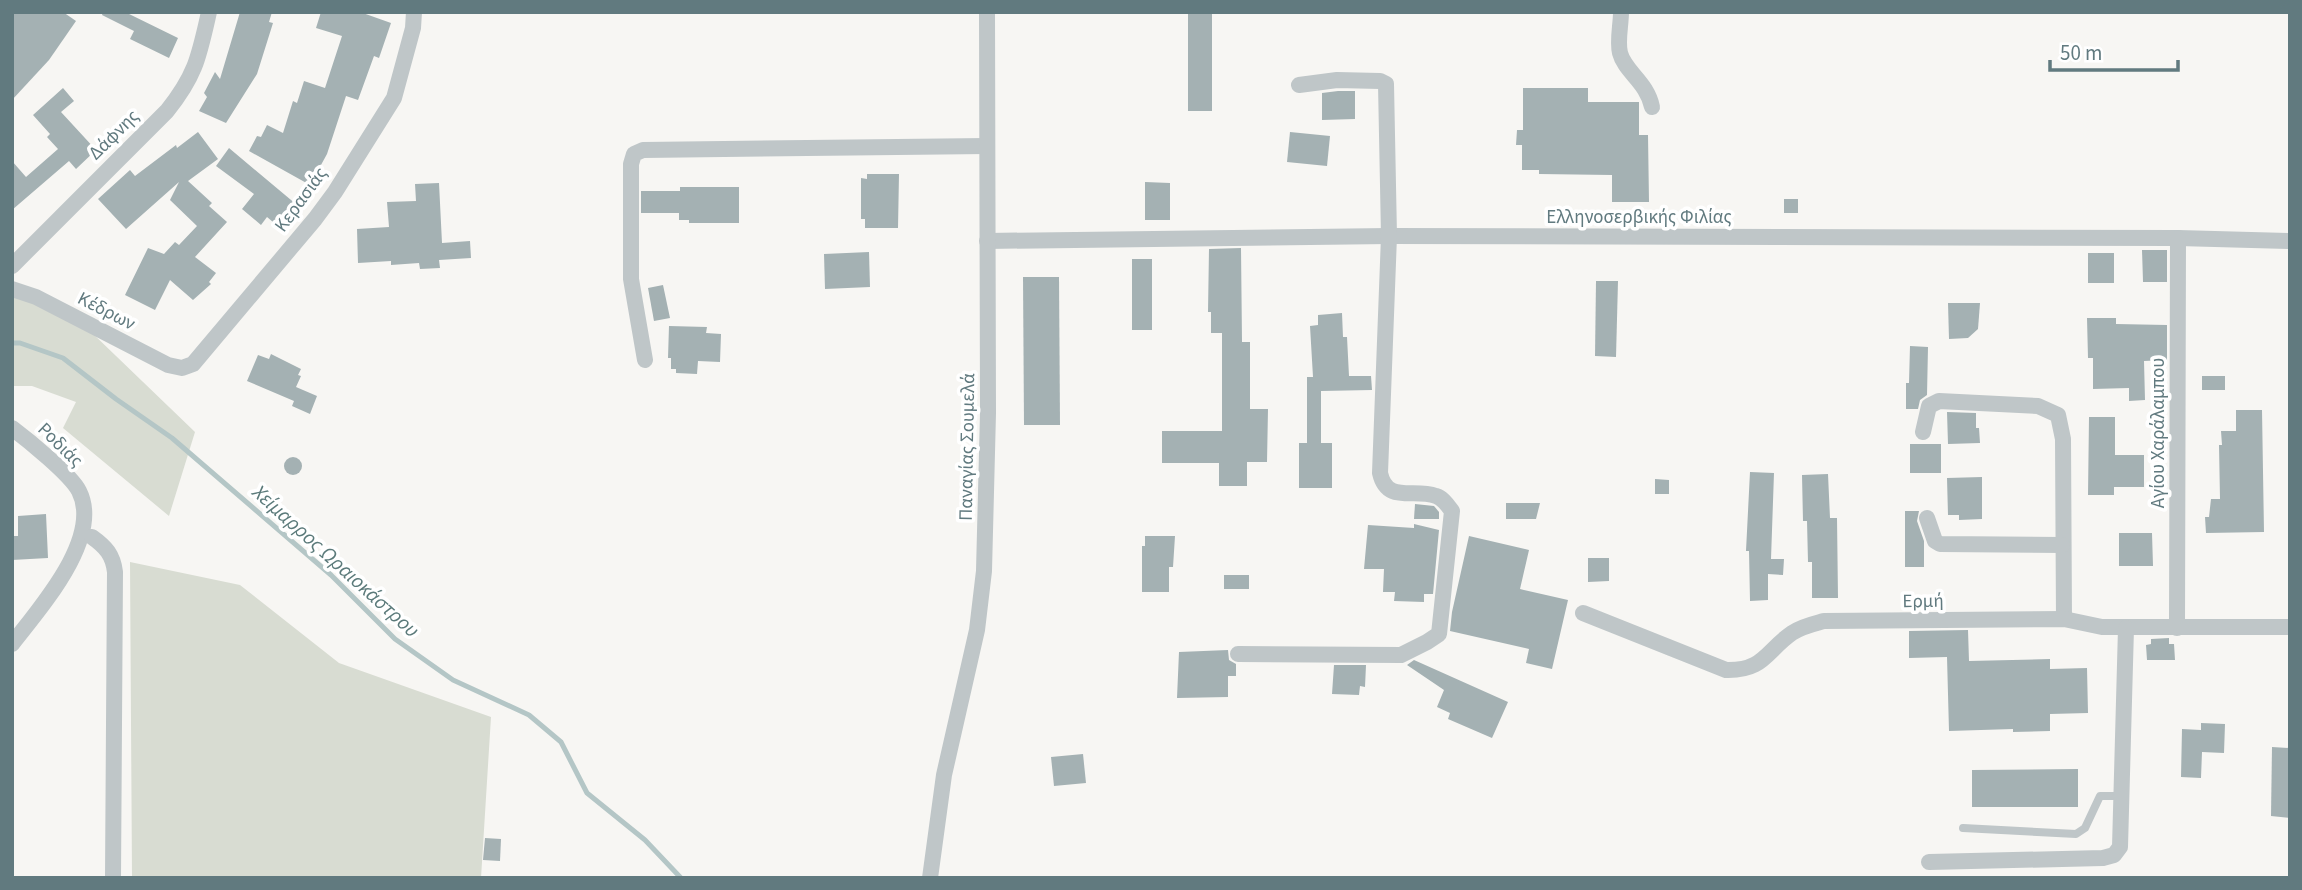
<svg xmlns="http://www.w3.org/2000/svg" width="2302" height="890" font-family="'Source Sans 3',sans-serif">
  <rect width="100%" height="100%" fill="#f7f6f3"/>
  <g fill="#d8dcd2">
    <path d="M12 289 89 330 195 432 169 516 63 428 76 402 32 386H12Z"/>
    <path d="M130 562 240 585 339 663 491 717 481 878H132Z"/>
  </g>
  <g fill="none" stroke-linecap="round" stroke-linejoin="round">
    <path stroke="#b4c6c6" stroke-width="5" d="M12 343H20L63 358 116 399 172 438 331 575 395 639 453 680 529 715 561 742 587 793 645 840 681 878"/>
  </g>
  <g fill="#a4b1b3">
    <path d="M12 12H63L76 21 49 60 12 100Z"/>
    <path d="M103 12H125L178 38 169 58 130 39 134 31 102 15Z"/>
    <path d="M240 12H272L269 22 273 23 257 74 226 123 199 111 207 97 204 93 215 72 220 79Z"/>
    <path d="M321 12H360L391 23 379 58 374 56 358 100 346 96 327 154 310 185 249 151 257 136 261 137 267 125 283 133 293 101 297 103 304 81 325 88 342 36 316 28Z"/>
    <rect x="1188" y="12" width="24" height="99"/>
    <path d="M63 88 74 101 61 112 96 150 76 169 69 161 12 210V161L26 177 58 149 47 137 50 134 33 115Z"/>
    <path d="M1523 88H1588V102H1639V135H1648L1649 202H1612V175L1539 174V170H1522V145H1516L1517 130H1523Z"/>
    <path d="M1338 91H1355V119L1322 120V93Z"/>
    <path d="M198 132 218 159 188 181 212 203 209 206 227 222 195 257 216 273 209 282 211 284 193 300 170 280 155 310 125 295 148 248 164 254 175 242 179 245 197 226 170 200 179 182 126 229 98 199 130 170 135 176 176 145 177 148Z"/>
    <path d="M1290 132 1330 136 1327 166 1287 162Z"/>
    <path d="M229 148 297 205 279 227 267 217 261 225 242 209 254 194 216 166Z"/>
    <path d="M867 174H899L898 228H865V219H861V178L867 179Z"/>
    <path d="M1145 182 1170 183V220H1145Z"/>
    <path d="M439 183 442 243 470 241 471 258 439 260 440 268 420 269 419 263 391 265V261L358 263 357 229 389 227 387 202 416 201 415 184Z"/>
    <path d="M680 187H739V223H689V220H679V213H641V191H680Z"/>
    <rect x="1784" y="199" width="14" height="14"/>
    <path d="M1241 248 1242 342H1250V409H1268L1267 462H1247V486H1219V463H1162V431H1222V333H1211V312H1208L1209 249Z"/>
    <path d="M2142 250H2167V282H2143Z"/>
    <path d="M869 252 870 287 825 289 824 254Z"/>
    <rect x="2088" y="253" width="26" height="30"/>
    <rect x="1132" y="259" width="20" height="71"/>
    <path d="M1023 277H1059L1060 425H1024Z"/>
    <path d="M1596 281H1618L1616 357 1595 356Z"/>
    <path d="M663 285 670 318 654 321 648 288Z"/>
    <path d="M1948 303H1980L1978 329 1968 338 1949 339Z"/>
    <path d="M1342 313 1343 337H1347L1349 376H1371L1372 390 1321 391V443H1332V488H1299V443H1307V377H1313L1310 326 1318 325V315Z"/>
    <path d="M2087 318H2116V324L2167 325V360L2144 361 2145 400 2129 401V388L2093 389V358H2088Z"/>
    <path d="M669 326 707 327 706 333 721 334 720 362 698 361 697 374 676 373V369H671V358H668Z"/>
    <path d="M1910 346 1928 347 1927 395 1920 400 1918 409H1906V383H1909Z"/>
    <path d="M271 354 301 369 298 375 301 376 296 387 317 396 310 414 292 406 294 401 247 381 258 355 269 359Z"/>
    <rect x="2202" y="376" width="23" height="14"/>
    <path d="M2236 410H2262L2264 532 2206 533 2205 517H2209L2211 499H2220L2219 445H2222L2221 431H2236Z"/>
    <path d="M1947 412 1976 413V428H1979L1980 443 1948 444Z"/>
    <path d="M2089 417H2115V455H2144V487H2114V495H2088Z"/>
    <rect x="1910" y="444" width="31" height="29"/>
    <circle cx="293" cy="466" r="9"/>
    <path d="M1750 472 1774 473 1771 559H1784L1783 575 1768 574V600L1750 601 1749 551H1746Z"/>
    <path d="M1828 474 1830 518H1837L1838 598H1812V562H1808L1807 521H1803L1802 475Z"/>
    <path d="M1982 477V519L1959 520V515H1948L1947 478Z"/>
    <path d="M1655 479 1669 480V494H1655Z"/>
    <path d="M1506 503H1540L1536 519H1506Z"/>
    <path d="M1415 504 1434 506 1439 512V519H1414Z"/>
    <path d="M1905 511H1919L1917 521 1924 541V567H1905Z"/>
    <path d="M46 514 48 558 12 560V536H18V516Z"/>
    <path d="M1414 524 1439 530 1433 594H1424V602L1394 601 1395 592H1383L1384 569H1364L1368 525 1414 528Z"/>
    <path d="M2119 533H2152L2153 566H2119Z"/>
    <path d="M1145 536H1175L1173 567H1169V592H1142V546H1145Z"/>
    <path d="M1469 536 1529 550 1520 589 1568 600 1552 669 1526 663 1529 649 1450 631 1452 612Z"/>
    <path d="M1588 558H1609V581L1588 582Z"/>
    <rect x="1224" y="575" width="25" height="14"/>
    <path d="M1968 630 1969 661 2050 659V669L2087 668 2088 713 2050 714V731L2013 732V729L1949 731 1947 657 1909 658V631Z"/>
    <path d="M2169 638V644H2174L2175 660H2147L2146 645 2151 644V639Z"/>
    <path d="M1228 650 1229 660 1236 664V676H1228V697L1177 698 1179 652Z"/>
    <path d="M1414 660 1508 702 1492 738 1448 719 1450 713 1437 707 1444 690 1407 665Z"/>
    <path d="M1334 665H1366L1365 687 1360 686 1359 695 1332 694Z"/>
    <path d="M2201 723 2225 724 2224 753 2202 752 2201 778 2181 777 2182 729 2201 730Z"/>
    <path d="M2272 747 2290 748V818L2271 816Z"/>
    <path d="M1083 754 1086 783 1054 786 1051 757Z"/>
    <path d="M2078 769V807H1972V770Z"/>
    <path d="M485 838 501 839 500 861 483 860Z"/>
  </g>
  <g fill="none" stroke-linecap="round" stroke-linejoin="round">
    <path stroke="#bfc6c8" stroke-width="8" d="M1963 828 2076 834 2085 828 2100 796H2122"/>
    <g stroke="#bfc6c8" stroke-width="16">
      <path d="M1621 12C1621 25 1617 41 1620 53 1625 72 1647 82 1652 107"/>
      <path d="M987 241 1389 236 2178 238 2290 241"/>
      <path d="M12 266 167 111C196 75 199 56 209 12"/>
      <path d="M12 289 36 297 168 365 182 368 193 364 315 219 335 192 394 98 413 28 414 12"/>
      <path d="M645 360 631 279V164L634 154 643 150 987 146"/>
      <path d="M12 428C28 440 71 475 79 491 103 538 39 609 12 644"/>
      <path d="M1923 432 1929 406 1939 401 2038 406 2058 415 2063 439 2064 619"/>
      <path d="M1927 518 1935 541 1940 544 2062 545"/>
      <path d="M92 537C106 547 113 555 115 572L113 878"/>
      <path d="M1583 613 1726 670C1764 671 1766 651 1792 633 1802 626 1813 624 1824 621L2064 619 2102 627H2290"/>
      <path d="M2177 628 2178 238"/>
      <path d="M1238 654 1401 655 1427 642 1439 634 1452 511C1448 506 1443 498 1436 496 1413 488 1387 504 1380 473L1389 236 1386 84 1380 81 1337 80 1299 85"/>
      <path d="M1929 862 2103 858 2114 855 2120 847 2126 628"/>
      <path d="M930 878 944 775 977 630 984 571 988 413 987 12"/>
    </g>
  </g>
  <g text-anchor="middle" stroke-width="7" stroke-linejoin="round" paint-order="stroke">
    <g font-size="19" fill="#617a7f" stroke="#fff">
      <text transform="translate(113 134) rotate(-45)" y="7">Δάφνης</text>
      <text transform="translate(300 199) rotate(-54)" y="7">Κερασιάς</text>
      <text x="1639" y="223">Ελληνοσερβικής Φιλίας</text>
      <text transform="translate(107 310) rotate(27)" y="7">Κέδρων</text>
      <text transform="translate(2157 433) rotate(-90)" y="7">Αγίου Χαράλαμπου</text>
      <text transform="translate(61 444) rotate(44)" y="7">Ροδιάς</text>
      <text transform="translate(966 447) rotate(-89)" y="7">Παναγίας Σουμελά</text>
      <text transform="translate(1923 600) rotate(-1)" y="7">Ερμή</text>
    </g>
    <g font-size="21" font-style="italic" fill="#5b7a7a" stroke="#fff">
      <text transform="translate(336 561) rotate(42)" y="7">Χείμαρρος Ωραιοκάστρου</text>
    </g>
  </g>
  <rect width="2302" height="890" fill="none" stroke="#617a7f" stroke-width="28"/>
  <path d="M2050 60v10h128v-10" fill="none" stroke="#617a7f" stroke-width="3.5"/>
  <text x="2060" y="60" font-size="21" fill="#617a7f" stroke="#ffffff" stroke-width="5" paint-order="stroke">50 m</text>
</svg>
